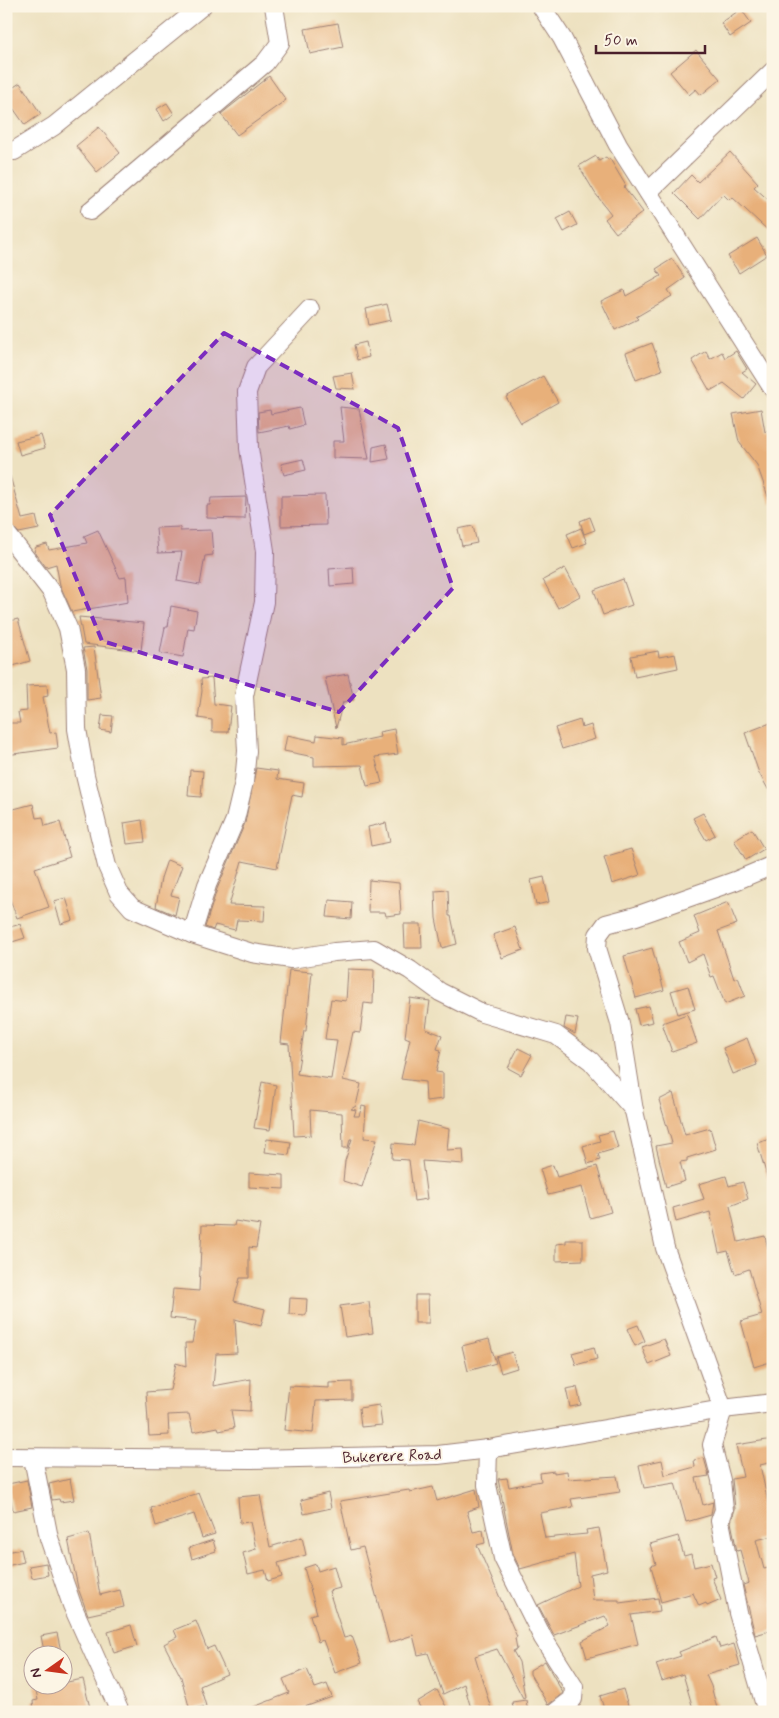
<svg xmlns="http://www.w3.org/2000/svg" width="779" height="1718" font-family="Mynerve,sans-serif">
  <rect width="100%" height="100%" fill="#fcf5e5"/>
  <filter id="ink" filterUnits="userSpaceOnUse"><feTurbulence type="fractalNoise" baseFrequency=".02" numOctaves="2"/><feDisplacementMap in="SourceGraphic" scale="10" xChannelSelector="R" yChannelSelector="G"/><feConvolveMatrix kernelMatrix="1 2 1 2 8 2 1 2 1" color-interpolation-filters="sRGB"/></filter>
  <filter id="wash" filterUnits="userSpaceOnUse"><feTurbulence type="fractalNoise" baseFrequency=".0096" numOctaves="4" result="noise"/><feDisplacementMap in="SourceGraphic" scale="20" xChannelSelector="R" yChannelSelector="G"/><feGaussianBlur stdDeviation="1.12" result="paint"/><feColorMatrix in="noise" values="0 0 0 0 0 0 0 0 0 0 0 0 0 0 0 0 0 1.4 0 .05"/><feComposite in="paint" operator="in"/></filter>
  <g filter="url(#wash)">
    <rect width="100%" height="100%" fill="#ede1c0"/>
    <g id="blocks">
      <g fill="#e8b07a">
        <path d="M741 9 751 23 730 37 721 23Z"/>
        <path d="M338 23 343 47 310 54 305 29Z"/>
        <path d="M696 50 720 79 701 95 696 89 689 95 670 72Z"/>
        <path d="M269 76 286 100 237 135 221 114Z"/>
        <path d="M20 83 41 114 25 125 6 98V92Z"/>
        <path d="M167 103 174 114 164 121 157 109Z"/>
        <path d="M99 127 120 153 97 172 76 146Z"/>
        <path d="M730 152 758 183 754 187 773 204V235L732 197 729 200 723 194 700 219 674 193 691 175 698 182Z"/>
        <path d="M596 156 599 161 606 157 608 160 610 159 626 186 624 187 643 212 616 233 605 219 611 214 595 193 579 166Z"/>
        <path d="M570 212 577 225 564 232 557 219Z"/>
        <path d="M757 238 767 255 739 273 728 256Z"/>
        <path d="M672 259 685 278 668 290 672 296 636 317 638 319 615 330 601 301 624 290 626 296 661 276 656 269Z"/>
        <path d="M387 304 391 320 369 325 366 309Z"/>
        <path d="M366 342 369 357 357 360 354 345Z"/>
        <path d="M652 343 662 370 636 380 626 353Z"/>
        <path d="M706 351 710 359 722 352 725 358 736 351 747 369 742 372 756 384 744 399 724 383 710 391 692 360Z"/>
        <path d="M352 373 355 389 336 388 333 376Z"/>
        <path d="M543 376 558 402 521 423 506 397Z"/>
        <path d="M340 407 359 409 369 459 333 458V441H344Z"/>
        <path d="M300 408 304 425 290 429 289 426 259 432 258 412 270 410 271 414Z"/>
        <path d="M761 409 765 432 773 428 771 505 757 465 739 442 733 414Z"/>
        <path d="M41 435 45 448 20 455 16 441Z"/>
        <path d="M386 444 389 459 372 462 373 447Z"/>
        <path d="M303 459 306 470 284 475 281 464Z"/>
        <path d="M10 476 22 519 36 516 39 529 19 533 9 523 6 508V477Z"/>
        <path d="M325 495 326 525 281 526V496Z"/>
        <path d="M246 497 245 519 207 518V505H210L211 498Z"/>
        <path d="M590 517 595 530 584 534 580 521Z"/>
        <path d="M473 526 477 543 462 546 458 529Z"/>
        <path d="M180 527V531L211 530 213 555 205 556 200 585 177 581 182 552 158 553 156 528Z"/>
        <path d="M581 528 587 543 573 548 567 534Z"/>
        <path d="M98 530 120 578 126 577 128 602 72 612 60 585 56 564 46 567 34 551 36 547 47 544 49 550 87 543 84 536Z"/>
        <path d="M353 567 354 584 330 586 329 569Z"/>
        <path d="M565 568 580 596 558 608 543 580Z"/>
        <path d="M623 579 632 605 603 615 594 590Z"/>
        <path d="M171 606 197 611 194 629 188 628 183 657 160 653 165 627H168Z"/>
        <path d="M79 617 144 623 141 651 84 644Z"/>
        <path d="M18 619 30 661 6 668V622Z"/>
        <path d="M94 647 101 698 87 700V669L83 648Z"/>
        <path d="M658 651 659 657 675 654 678 668 635 677 631 656Z"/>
        <path d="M348 674 354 700 343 702 336 728 325 678Z"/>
        <path d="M212 678 214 704 231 706 228 732H212V720L198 718 202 691 201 679Z"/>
        <path d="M47 685 48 696 43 697 50 733 56 732 58 748 6 755V723H20L18 712 27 711 26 686Z"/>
        <path d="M102 715 113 716 111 732 100 730Z"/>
        <path d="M580 720 582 728 591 725 595 739 562 749 555 728Z"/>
        <path d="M773 722V798L759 773 745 733Z"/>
        <path d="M394 729 398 754 375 757 382 783 367 786 362 765 314 766V757L284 751 287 735 316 741 317 735 343 738V745L380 737 379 732Z"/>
        <path d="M256 768 278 771 277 779 304 783 302 797 292 795 277 868 242 861 229 905 265 906 264 921 237 920 235 930 215 925 213 930 205 927 217 889 245 823Z"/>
        <path d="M190 770 203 771 201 797 188 796Z"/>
        <path d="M33 804 36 818 43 817 45 826 60 822 70 857 35 868 49 907 17 918 6 889V873L9 872 6 861V811Z"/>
        <path d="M703 813 715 835 706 840 693 818Z"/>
        <path d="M142 820 145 842 127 844 124 823Z"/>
        <path d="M386 823 390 842 371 846 368 827Z"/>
        <path d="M752 829 764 849 746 860 734 840Z"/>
        <path d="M631 849 640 875 612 884 604 857Z"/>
        <path d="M167 860 182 866 171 895 179 897 175 915 156 907 161 878Z"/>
        <path d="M544 877 549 902 536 905 531 880Z"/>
        <path d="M369 880 399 883 401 914 386 916 385 912H368Z"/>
        <path d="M448 890 449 916H451L457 944 442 948 436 918 435 891Z"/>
        <path d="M66 898 73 920 61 924 54 901Z"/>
        <path d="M329 900 352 902 351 919 327 917Z"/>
        <path d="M728 902 737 924 718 931 734 979 738 977 745 996 725 1004 714 976 711 977 703 954 687 962 679 942 700 933 694 916Z"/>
        <path d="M20 924 25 938 12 942 8 928Z"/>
        <path d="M404 924H421L422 948H405Z"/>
        <path d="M515 927 523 950 502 958 493 935Z"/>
        <path d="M652 948 664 990 636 998 624 956Z"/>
        <path d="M348 969 374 970 373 1004 364 1003 360 1033 353 1032 343 1080 361 1084 356 1106 351 1109 356 1110 354 1116H359L362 1106 366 1107 364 1138 377 1139 362 1187 343 1181 345 1161 352 1139H350L348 1148H343L342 1113 310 1110 311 1135 294 1136 289 1044 281 1043 289 970 312 972 306 1031H304L297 1074 331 1079 337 1040 325 1039 331 999 346 1001Z"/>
        <path d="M688 986 695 1009 678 1014 671 991Z"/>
        <path d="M410 998 430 1001 426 1029 442 1035 437 1049 441 1050 436 1072 443 1073V1099L426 1101 425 1082 401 1079 410 1039 405 1037Z"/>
        <path d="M649 1006 653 1022 639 1025 635 1009Z"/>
        <path d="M687 1014 697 1043 672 1052 662 1023Z"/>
        <path d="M566 1017 578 1019 575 1034 564 1028Z"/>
        <path d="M747 1038 757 1065 733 1074 723 1048Z"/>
        <path d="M518 1048 532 1055 521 1075 508 1068Z"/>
        <path d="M262 1082 276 1085 270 1130 254 1128Z"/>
        <path d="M673 1093 685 1135 710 1128 716 1149 687 1158V1161L680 1162 685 1181 666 1187 656 1146 672 1143 659 1100Z"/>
        <path d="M418 1121 449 1129 447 1150 463 1149 464 1164 422 1161 427 1199 414 1201 409 1160 392 1159 393 1143 414 1145Z"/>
        <path d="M613 1131 618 1148 598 1154 600 1160 588 1164 583 1146 600 1141 598 1135Z"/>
        <path d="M773 1138V1186H770L757 1143Z"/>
        <path d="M267 1139 291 1142 289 1155 265 1152Z"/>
        <path d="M553 1165 557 1177 597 1166 611 1212 590 1218 582 1187 548 1195 540 1169Z"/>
        <path d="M249 1173 284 1175V1189L249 1187Z"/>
        <path d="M726 1176 729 1186 743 1182 748 1199 730 1206 738 1242 765 1236 773 1270V1361L754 1367 741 1321 762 1315 749 1269 735 1274 728 1251 719 1253 710 1212 676 1222 673 1208 704 1199 699 1184Z"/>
        <path d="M235 1221 260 1225 256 1248 249 1247V1278H240L234 1301 265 1309 261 1326 235 1319 237 1353 216 1354 213 1386 251 1379 250 1411 231 1410 234 1428 219 1431 218 1427 193 1432 189 1414 168 1415 169 1435 149 1436 146 1392 170 1390 176 1363 186 1366 185 1343H192L196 1321 170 1318 173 1289 199 1291 202 1225 234 1226Z"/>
        <path d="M566 1240H583V1260L556 1261V1244L566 1243Z"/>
        <path d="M415 1295H428L429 1323H415Z"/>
        <path d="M290 1298 307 1299 306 1315 289 1314Z"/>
        <path d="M369 1302 373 1333 345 1337 340 1306Z"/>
        <path d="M638 1325 645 1341 635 1346 627 1329Z"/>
        <path d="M489 1339 496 1363 468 1371 462 1346Z"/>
        <path d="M664 1339 671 1356 649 1365 642 1347Z"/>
        <path d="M594 1347 597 1359 576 1365 572 1353Z"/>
        <path d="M512 1352 517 1368 501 1373 496 1357Z"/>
        <path d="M352 1382V1400L316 1401 313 1433 284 1430 289 1386 329 1388V1383Z"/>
        <path d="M577 1387 581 1405 570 1407 566 1389Z"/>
        <path d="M379 1405 382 1425 361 1427 359 1408Z"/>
        <path d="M773 1439V1462L760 1465 769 1507H773V1536L756 1540 764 1569 773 1567V1630L755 1635 743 1585 749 1583 740 1550 737 1551 731 1522 735 1509 732 1479 743 1477 736 1445Z"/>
        <path d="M704 1458 709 1476 696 1478 703 1505 713 1502 711 1515 686 1522 675 1483 644 1488 639 1465 662 1460 665 1475 695 1467 694 1460Z"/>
        <path d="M554 1471V1473L567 1471 568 1479 617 1476 620 1492 571 1499 573 1507 540 1513 545 1538 587 1534 586 1530 599 1528 607 1570 590 1574 593 1600H619V1603L658 1598 660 1611 631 1615 638 1644 587 1658 582 1641 610 1626 605 1616 554 1635 538 1605 578 1586 574 1554 520 1569 513 1554 498 1479 507 1478 509 1487 541 1481 540 1473Z"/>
        <path d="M70 1479 74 1500 60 1502 59 1499 52 1500 49 1484Z"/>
        <path d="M27 1480 32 1507 13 1511 8 1484Z"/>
        <path d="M433 1487 437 1501 476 1489 479 1507 467 1511 473 1532 483 1530 485 1543 477 1545 517 1637 515 1638 517 1649 513 1651 519 1662 525 1697 523 1698 497 1649 475 1656 492 1712H472L464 1684 443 1694 428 1653 418 1655 413 1635 389 1643 363 1547 351 1550 340 1501 409 1490 410 1492Z"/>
        <path d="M199 1493 215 1534 202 1538 194 1514 156 1526 151 1508Z"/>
        <path d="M328 1493 331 1508 304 1514 301 1500Z"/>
        <path d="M260 1495 270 1547 302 1537 306 1555 278 1563 282 1577 268 1581 265 1570 248 1574 243 1553 256 1549 250 1522 240 1523 238 1497Z"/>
        <path d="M89 1533 100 1595 120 1590 124 1607 88 1615 78 1588 68 1539Z"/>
        <path d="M678 1536 684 1556 691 1554 694 1567 711 1563 715 1577 712 1578 721 1600 707 1606 706 1603 699 1606 693 1593 661 1602 651 1566 656 1564 650 1544Z"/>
        <path d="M213 1540 216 1551 192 1559 189 1548Z"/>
        <path d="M21 1549 24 1562 6 1566V1552Z"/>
        <path d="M46 1563 48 1575 32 1578 29 1566Z"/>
        <path d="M316 1564 318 1571 334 1566 340 1588 329 1591 344 1638 352 1636 362 1663 335 1673 323 1640 318 1642 310 1615 317 1613 304 1568Z"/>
        <path d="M196 1621 207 1649 214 1646 227 1674 200 1686 206 1706 190 1710 181 1677 164 1644 177 1637 174 1630Z"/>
        <path d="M131 1625 137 1646 114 1653 108 1632Z"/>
        <path d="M57 1633 62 1656H45L41 1636Z"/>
        <path d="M716 1637 720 1648 734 1644 740 1665 706 1675 711 1686 718 1712H694L683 1674 662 1681 656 1664 681 1656 679 1652Z"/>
        <path d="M545 1661 563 1693 548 1705 530 1674V1670Z"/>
        <path d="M307 1669 315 1688 327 1684 332 1697 291 1712H241L289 1693 283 1679Z"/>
        <path d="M83 1679 91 1712H34L33 1701 38 1700 35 1686H62V1683Z"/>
        <path d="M623 1689 630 1712H605L600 1696Z"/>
        <path d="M437 1690 449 1712H423L417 1702Z"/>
        <path d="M526 1700 528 1712H514L512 1702Z"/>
      </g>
    </g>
  </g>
  <g filter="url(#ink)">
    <use href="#blocks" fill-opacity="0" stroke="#9c8076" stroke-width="1"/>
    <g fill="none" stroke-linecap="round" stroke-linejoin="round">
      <defs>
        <g id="minor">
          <path d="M541 6 562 38 618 145 773 389"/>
          <path d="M14 151 54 126 202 6"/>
          <path d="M648 192 773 71"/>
          <path d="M90 211 265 63 280 43 274 6"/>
          <path d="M6 533 52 592 68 628 76 669 77 729 85 775 107 866 119 893 132 908 192 934 252 953 291 959 334 952 374 949 410 970 440 992 482 1013 556 1035 591 1061 634 1110"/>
          <path d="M192 934 207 885 235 820 244 782 247 751 244 696 264 602 265 551 249 448 247 392 256 367 310 309"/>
          <path d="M488 1449 487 1485 503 1558 543 1638 574 1687 573 1699 556 1712"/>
          <path d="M6 1457 252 1459 438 1455 488 1449 723 1409 773 1403"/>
          <path d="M33 1458 49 1538 72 1605 120 1712"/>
          <path d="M767 1712 738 1613 720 1521 724 1510 721 1480 712 1445 723 1409 665 1248 634 1111 620 1023 597 948 598 935 606 924 636 916 735 881 773 865"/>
        </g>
      </defs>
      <use href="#minor" stroke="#9c8076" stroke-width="20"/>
      <use href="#minor" stroke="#fff" stroke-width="18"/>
    </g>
  </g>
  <path fill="#7b2cbf" fill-opacity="0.2" stroke="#7b2cbf" stroke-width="4" stroke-dasharray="10 6" stroke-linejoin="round" d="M224 333 398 428 453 588 339 712 102 641 50 515Z"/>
  <g text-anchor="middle" stroke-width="4" stroke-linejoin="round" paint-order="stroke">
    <g font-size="16" fill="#4a1f2b" stroke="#fcf5e5">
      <text transform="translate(392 1455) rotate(-2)" y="6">Bukerere Road</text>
    </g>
  </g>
  <rect width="779" height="1718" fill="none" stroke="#fcf5e5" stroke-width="25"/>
  <g transform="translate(48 1670) rotate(256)"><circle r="24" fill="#fcf5e5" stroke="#b59f9b"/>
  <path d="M0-4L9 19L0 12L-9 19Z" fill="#c8321e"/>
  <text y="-8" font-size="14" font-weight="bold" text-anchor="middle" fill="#4a1f2b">N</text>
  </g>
  <path d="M596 45v8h109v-8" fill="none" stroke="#4a1f2b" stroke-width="2.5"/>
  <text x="604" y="45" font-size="15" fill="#4a1f2b" stroke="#fcf5e5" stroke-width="4" paint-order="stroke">50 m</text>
</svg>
